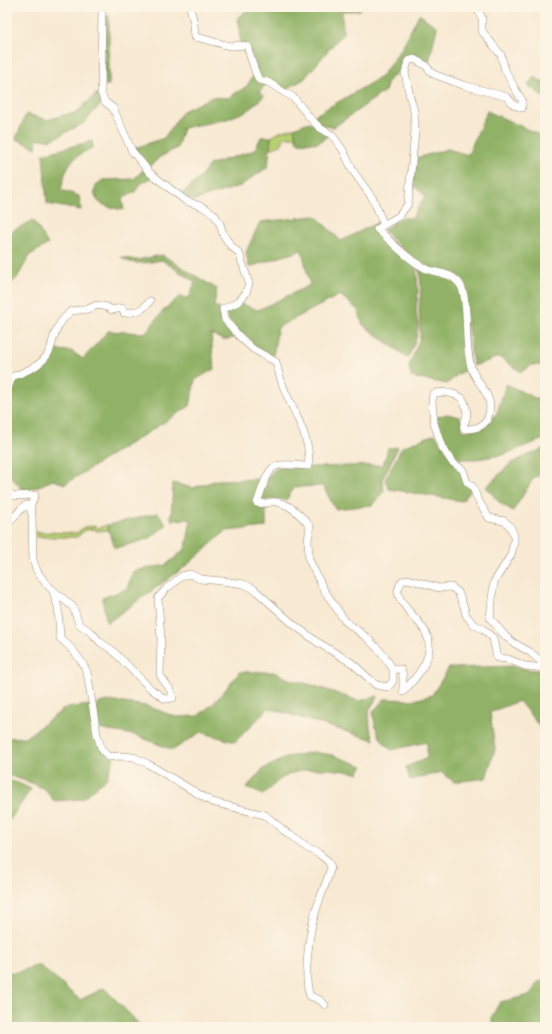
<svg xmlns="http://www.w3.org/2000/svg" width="552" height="1034" font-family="'EB Garamond',serif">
  <rect width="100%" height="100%" fill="#fcf5e5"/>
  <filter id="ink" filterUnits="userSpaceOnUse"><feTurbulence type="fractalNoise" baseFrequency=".025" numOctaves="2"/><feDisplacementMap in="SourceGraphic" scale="8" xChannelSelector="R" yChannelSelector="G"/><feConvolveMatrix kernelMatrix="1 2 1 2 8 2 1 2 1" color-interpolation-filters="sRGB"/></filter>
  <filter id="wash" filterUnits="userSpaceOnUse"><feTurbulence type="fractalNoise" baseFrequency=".012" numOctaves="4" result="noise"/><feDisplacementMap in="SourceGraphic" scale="16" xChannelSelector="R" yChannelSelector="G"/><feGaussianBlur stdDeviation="0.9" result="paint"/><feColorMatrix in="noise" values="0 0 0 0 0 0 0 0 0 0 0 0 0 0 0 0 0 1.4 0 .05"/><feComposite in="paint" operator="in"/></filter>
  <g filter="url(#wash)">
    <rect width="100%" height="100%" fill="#f8e9d2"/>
    <g fill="#b7cf74" stroke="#797c49">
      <path d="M294 128 296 137H285L281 145 270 149 271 137 282 131Z"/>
      <path d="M107 525 109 530 97 531 94 529 85 530 77 537H36V532L77 533 84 527 96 526 98 528Z"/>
    </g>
    <g fill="#91b266" stroke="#666e42">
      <path d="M252 7H363L359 11H342L343 33 304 79 285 90 259 79 252 54 240 42 238 17Z"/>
      <path d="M419 14 437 27 429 62C420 56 414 53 404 56L401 62 403 67 388 81 385 91 334 127 322 126 314 116 381 77 403 46Z"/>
      <path d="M105 16H109V85H104Z"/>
      <path d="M254 74 267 83 259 92 264 96 247 111 224 120 183 128 177 148 160 157 148 168 135 148 164 138 183 111 212 97 228 98 247 86Z"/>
      <path d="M534 77 545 83V98L528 85Z"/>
      <path d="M97 93 101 104 84 123 51 140 37 139 36 148 16 139 26 114 47 120 64 115 76 113Z"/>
      <path d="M487 111 542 136 545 137V371L540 365H532L521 372 499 357 473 366 462 283 416 260 404 251 383 230 401 218H412L425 196 413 185 416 158 448 149 468 155Z"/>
      <path d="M309 122 328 136 318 143 297 142 294 128Z"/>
      <path d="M261 137H271L268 167 240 186 192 201 182 193 201 177 209 165 255 150Z"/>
      <path d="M92 141 93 147C69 160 67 163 61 190L79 196 81 210 47 204 43 154Z"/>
      <path d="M143 170 152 178 140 184 135 192 122 199 124 210C108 207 90 205 96 185L103 180 134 179Z"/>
      <path d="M316 216 341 241 380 221 382 225 376 229 414 262 417 275 418 291 416 311 418 326 416 339 408 358 363 325 358 310 340 295 278 327 273 356C256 352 228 328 225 311L241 304 258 310 310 285 302 250 249 267 246 252 260 222Z"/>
      <path d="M33 220 48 244 30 255 17 278 12 283 7 282V239L10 232Z"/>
      <path d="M162 255 217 289 214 306 219 308 220 320 234 338 223 340 211 334 214 369 195 380 190 406 65 484 53 480 24 492 7 472V394L12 390 14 382 39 371 56 350 71 351 83 359 108 331 145 333 164 310 179 297 189 298 195 282 162 260C149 262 132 267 121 257L136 260Z"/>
      <path d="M417 266 451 279 459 287 463 298 469 368 457 375 447 384 411 377 409 366 420 338V323L419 310 421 289 420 274Z"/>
      <path d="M506 384 545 403V440L544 439 502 455 476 459H454C444 444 439 435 437 417L447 414 460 417 462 421V431L484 428 497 413Z"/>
      <path d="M435 434 472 489 462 501 389 489 385 480 402 447Z"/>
      <path d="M398 447 382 480 384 491 372 505 335 509 323 486 295 487 286 500 274 499 259 501 271 473 277 468 383 465 388 448Z"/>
      <path d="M545 448V471L533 479 513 511 499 502 486 487 511 463Z"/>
      <path d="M264 479 256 504 266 506V527L226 531 186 566 107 623 102 598 127 589 133 571 166 565 186 548 191 519 171 520 173 483 193 488 217 480Z"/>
      <path d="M158 513 166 525 149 539 115 548 107 525Z"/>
      <path d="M516 666 525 669 545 671V749L543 748 540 727 519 701 490 712 495 749 486 778 454 782 441 772 410 780 406 767 427 758V742L391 750C378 738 375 729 373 712L384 699 415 700 432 695 449 668Z"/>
      <path d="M240 672H274L291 680 312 685 359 701 378 696 369 710 370 728 374 740 269 708 235 742 201 732 173 750 135 735 98 729 96 704 108 701 147 706 176 717 198 716 215 702Z"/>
      <path d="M91 705 96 736 114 759 106 779 82 799 54 801 45 789 32 783 7 775V738L26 737 65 708Z"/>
      <path d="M313 752 332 755 363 766 358 773C334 769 306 765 284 777 276 781 269 790 263 795L247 787 263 769 288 757Z"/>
      <path d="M7 780 18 783 31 789 7 824Z"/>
      <path d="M39 965 80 1000 104 988 142 1027H7V971L14 973Z"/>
      <path d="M545 980V1027H492V1016L500 1002 530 995 538 982Z"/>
    </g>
  </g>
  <g filter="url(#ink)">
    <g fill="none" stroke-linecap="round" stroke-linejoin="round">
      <defs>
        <g id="minor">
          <path d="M190 7 194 24 195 37C207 39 219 44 231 46 237 46 241 44 247 46L255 71 259 80 268 82 285 93 293 97 310 118 320 128 332 135 343 150 353 171 373 199 384 225"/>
          <path d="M473 7 478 10 482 18V31L501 55 505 70 514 87 522 100V108L514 105 507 97 463 85 433 74 425 65 414 59 408 61 405 73 410 97 414 111 415 131 408 204 399 216 377 229C393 243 407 259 426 269 438 274 453 272 461 286 465 294 465 304 466 313 467 330 466 350 471 367 476 384 494 394 489 414 486 427 476 429 464 429 463 424 464 424 466 419 468 412 466 405 462 398 453 393 443 390 433 394L432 402 434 423 442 447 452 462 463 470 467 482 473 487 477 498 489 518 504 521 510 526 514 535V542L511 555 494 582 490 618 506 637 514 643 530 652 545 665"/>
          <path d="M7 379C21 373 42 367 49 352 52 347 52 340 55 334 58 324 64 318 71 311L88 309 97 305 107 307 112 310 122 308 124 313C136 312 143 311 150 301"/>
          <path d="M7 391 12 377"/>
          <path d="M7 492 13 496 35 495 30 507"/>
          <path d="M7 525 21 509 26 505 30 507 32 515 33 560 37 571 46 584 73 607 79 624 92 633 100 642 112 650 151 689 165 699 173 698 171 691 160 675 161 638 158 598 166 589 182 576 190 574 200 579 223 581 244 584 254 589 293 624 317 642 352 663 376 685 388 687 393 681V669L381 652 366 637 345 621 324 590 309 560 308 541 310 526C300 515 291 504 276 502 269 501 266 505 257 503 261 493 266 470 276 466 285 463 299 466 308 466 313 440 292 410 283 386 280 378 278 370 276 362L253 349 240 337 225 320 223 309 238 302 246 293 249 283 239 253 230 245 223 234 220 224 214 214 203 207 186 201 150 173 132 151 113 108 105 102 101 93 102 7"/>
          <path d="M53 591 58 607 60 638C72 648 81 658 87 672L97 734 101 748 108 757 119 756 134 757 148 764 212 802 265 815 283 830 290 834 307 848 319 854 328 861 331 867C327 883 319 898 315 914 309 933 303 978 310 996L320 1000 325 1005"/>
          <path d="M393 669H401L403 676V692C417 677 437 655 426 633 421 623 411 615 405 606 402 602 397 595 398 590 399 587 400 584 402 581L408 579 439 588 451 587 458 592 464 607 466 615 473 624 483 629 493 638 497 658 508 659 525 666 545 668"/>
        </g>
      </defs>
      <use href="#minor" stroke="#9a8a78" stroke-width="8"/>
      <use href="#minor" stroke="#fff" stroke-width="7"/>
    </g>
  </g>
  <rect width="552" height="1034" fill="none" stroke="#fcf5e5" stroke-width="24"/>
</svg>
